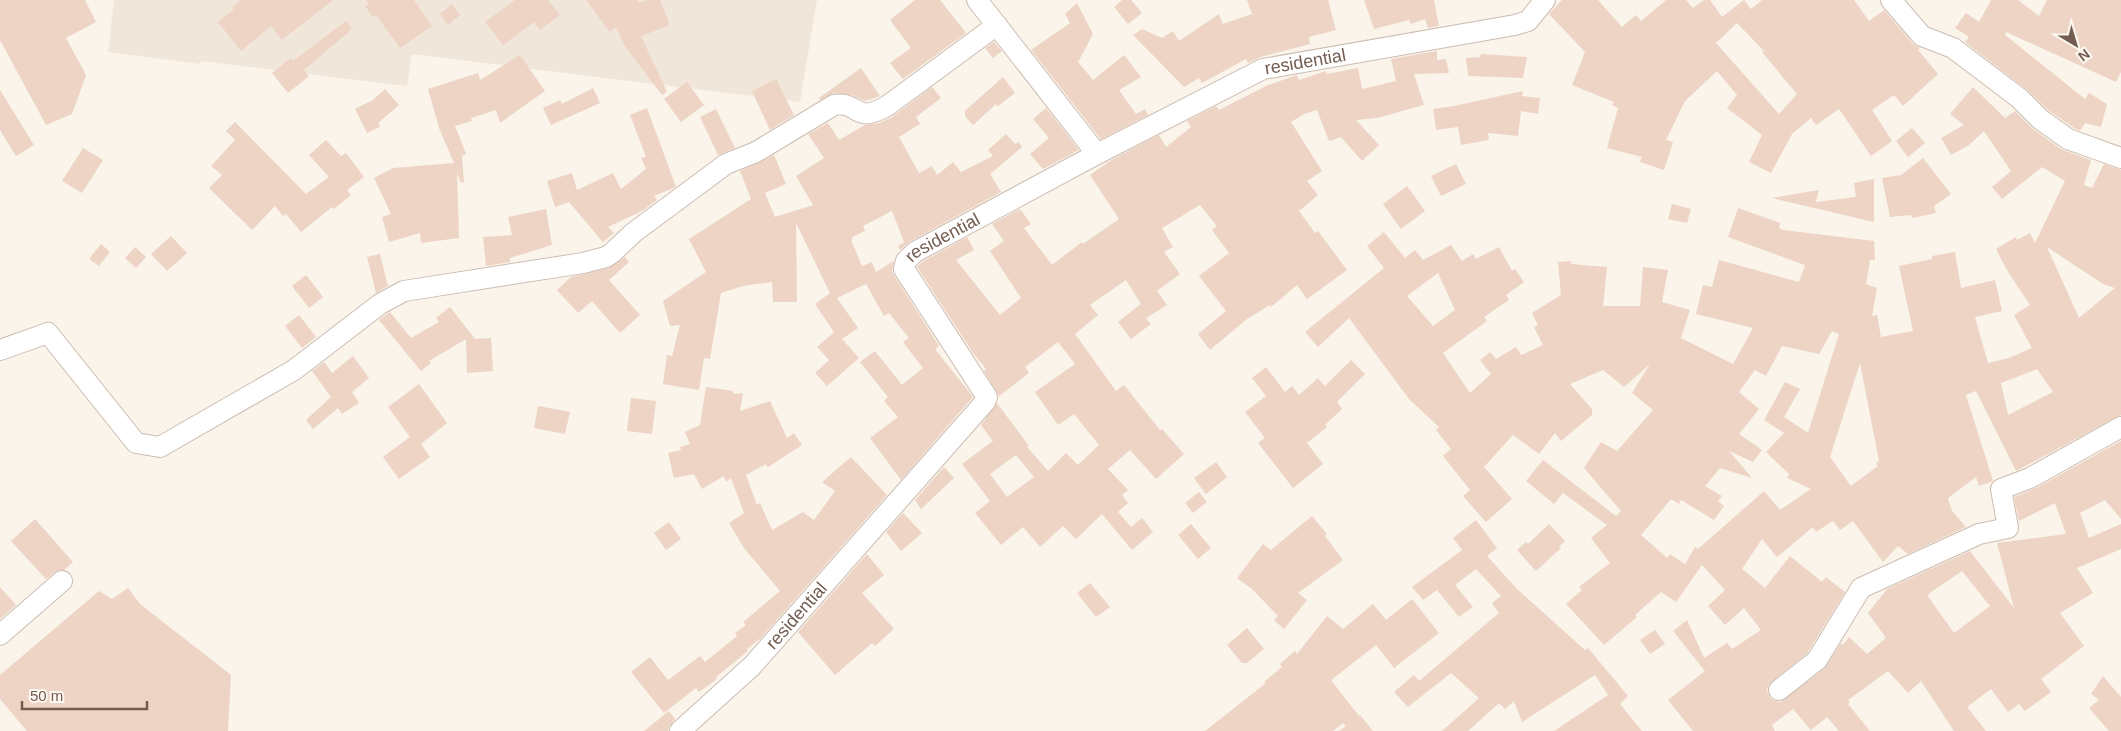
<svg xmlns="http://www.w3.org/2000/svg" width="2121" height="731" font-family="Helvetica,sans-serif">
  <rect width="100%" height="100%" fill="#faf4eb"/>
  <path fill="#f1e6da" d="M114 0H817L800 102 412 54 407 86 201 61 200 64 108 52Z"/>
  <g fill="#edd4c5" fill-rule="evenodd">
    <path d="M0 0H85L96 22 66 38 86 75 72 114 46 125 0 40Z"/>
    <path d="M241 0H333L282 40 271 26 241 51 218 22 234 9 232 8Z"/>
    <path d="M366 0H414L432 26 400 48 376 15 373 17 365 6 369 4Z"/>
    <path d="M515 0H548L560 15 540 30 534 22 503 45 485 22Z"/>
    <path d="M586 0H637L639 3 648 0H660L670 25 641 36 667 92 662 95 624 45 616 27 610 32Z"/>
    <path d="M915 0H940L966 33 903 79 890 63 911 48 890 20Z"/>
    <path d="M1122 0H1131L1142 13 1128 24 1114 7Z"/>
    <path d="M1247 0H1328L1336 30 1309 37 1310 44 1261 57 1248 63 1246 59 1202 83 1199 78 1184 87 1133 35 1142 29 1162 38 1173 31 1179 41 1219 14 1223 24 1252 14Z"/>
    <path d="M1364 0H1434L1439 26 1428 28 1425 19 1411 24 1409 20 1374 29Z"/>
    <path d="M1562 0H1598L1622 27 1636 15 1641 21 1666 0H1686L1693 8 1704 0H1710L1722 17 1744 0 1751 9 1762 0H1854L1869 21 1884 10 1913 44 1920 48 1918 50 1938 74 1903 106 1894 95 1872 110 1892 141 1871 156 1839 109 1816 125 1811 118 1792 134 1771 173 1749 162 1762 135 1727 108 1737 95 1717 71 1685 101 1666 140 1673 142 1664 170 1640 162 1642 157 1607 148 1618 108 1612 105 1614 102 1572 85 1585 52 1549 14ZM1737 23 1764 51 1762 52 1797 94 1779 114 1716 43Z"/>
    <path d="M1991 0H2018L2039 16 2047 0H2121V72L2116 82 2006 32 2005 35 2085 99 2089 93 2107 104 2101 127 2085 123 2080 131 2074 128 2048 110 2026 89 1965 42 1969 37 1955 28 1966 13 1979 22Z"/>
    <path d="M1077 3 1093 34 1078 62 1093 80 1124 55 1141 77 1119 90 1136 114 1145 109 1148 115 1101 139 1031 50 1070 23 1065 14Z"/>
    <path d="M452 4 460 15 448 25 440 14Z"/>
    <path d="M346 21 352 29 304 70 309 76 288 93 272 73 291 58 293 61Z"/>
    <path d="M994 42 1002 51 993 58 985 48Z"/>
    <path d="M1437 51V60L1446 59 1449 73 1414 74 1424 105 1377 118 1356 120 1379 145 1362 161 1341 137 1329 141 1317 110 1304 114 1291 122 1322 171 1307 181 1318 195 1299 211 1315 233 1318 231 1347 270 1307 299 1297 285 1271 307 1270 305 1247 319 1210 350 1198 334 1226 311 1199 276 1229 253 1212 230 1217 226 1200 205 1162 228 1173 247 1164 252 1180 274 1157 291 1167 305 1146 318 1151 324 1131 339 1118 322 1141 304 1126 280 1090 305 1098 315 1075 334 1116 391 1124 385 1160 430 1162 429 1184 454 1156 479 1130 450 1108 469 1128 490 1122 495 1128 503 1118 512 1131 527 1142 518 1153 532 1132 550 1102 514 1076 539 1063 526 1040 547 1023 527 1001 545 975 513 990 501 962 464 993 441 981 425 997 403 1029 446 1027 447 1048 471 1066 453 1078 465 1099 445 1074 414 1058 425 1035 392 1075 364 1058 342 1025 367 1029 373 999 396 984 371 986 369 973 353 917 267 922 262 967 237 974 250 956 260 1000 315 1021 298 990 251 1004 241 992 224 1020 209 1031 224 1024 228 1052 265 1082 242 1083 244 1119 219 1090 175 1113 159 1159 135 1166 147 1191 127 1187 121 1216 106 1219 110 1266 86 1297 75 1299 80 1326 71 1327 74 1358 68 1362 89 1396 81 1391 59ZM1016 455 1034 477 1007 497 990 474Z"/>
    <path d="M1481 54 1527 57 1523 78 1468 76 1466 58 1480 57Z"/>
    <path d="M520 55 545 91 500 123 496 110 471 118 472 121 455 126 466 154 462 156 464 182 461 183 457 173 459 238 421 243 420 233 389 242 382 217 391 214 374 178 393 168 454 163 439 128 428 89 478 73 480 80Z"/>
    <path d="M861 68 880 96 865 101 852 95 834 93 820 100 819 98Z"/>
    <path d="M1003 77 1015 93 998 106 996 104 973 125 965 116V111Z"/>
    <path d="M776 79 794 115 770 130 752 91Z"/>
    <path d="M687 82 704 105 681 122 664 99Z"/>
    <path d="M932 87 941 98 916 117 920 124 899 137 919 173 932 166 937 175 953 162 961 172 993 156 988 150 1006 134 1015 144 1019 142 1022 147 990 174 1001 192 909 242 900 250 898 246 904 242 892 211 863 226 865 231 852 237 853 239 851 240 862 266 872 262 876 272 894 261 892 271 894 275 939 346 935 349 973 397 901 480 870 438 898 417 884 401 888 397 860 362 875 351 902 385 923 368 903 342 909 338 889 313 884 316 866 284 837 298 858 328 842 339 859 358 827 386 815 373 829 360 817 347 834 332 815 304 830 293 796 223 797 302H773L772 282 743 286 721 293 710 359 704 358 699 390 663 384 667 355 672 356 680 325 670 326 663 301 706 272 689 239 751 199 740 171 774 155 786 184 765 193 775 217 813 205 796 176 824 158 808 134 828 123 839 140 865 125 879 123 892 117Z"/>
    <path d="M1973 87 2005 118 2015 111 2033 129 2061 149 2091 160 2084 185 2092 188 2104 164 2121 170V415L2016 471 1976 391 1966 395 1993 481 1979 486 1976 477 1948 498 1952 511 1966 527 1908 554 1898 546 1883 562 1853 521 1840 530 1833 521 1816 532 1813 527 1777 557 1762 539 1742 569 1765 588 1790 556 1822 582 1826 577 1845 592 1808 652 1768 685 1767 691 1770 698 1775 701 1781 702 1824 669 1841 643 1843 645 1849 637 1867 654 1886 638 1868 613 1887 589 1970 551 2014 608 1997 543 2066 534 2055 503 2019 521 2014 497 2036 488 2121 441V519L2105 500 2080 513 2089 538 2121 524V549L2077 568 2093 593 2060 613 2084 646 2041 679 2051 692 2025 711 2019 704 2008 712 1991 689 1967 707 1986 731H1954L1921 681 1908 693 1888 671 1848 700 1850 702 1848 704 1870 731H1839L1827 717 1811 730 1793 709 1772 725 1775 731H1693L1668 700 1705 671 1673 631 1687 620 1704 658 1727 643 1732 649 1761 630 1744 608 1725 625 1708 606 1725 590 1702 565 1676 602 1661 592 1635 615 1637 617 1604 645 1566 604 1582 590 1579 587 1610 563 1591 538 1607 525 1563 493 1554 504 1526 481 1543 460 1616 516 1621 511 1584 468 1601 442 1617 451 1653 410 1632 393 1650 364 1624 387 1603 370 1570 384 1592 409V415L1561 441 1555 433 1539 454 1513 435 1484 467 1512 499 1486 522 1463 496 1470 490 1443 456 1451 449 1436 430 1439 427 1409 399 1349 318 1318 347 1305 332 1384 268 1367 246 1384 232 1405 258 1415 250 1423 260 1451 245 1462 261 1473 254 1476 259 1499 247 1512 271 1515 269 1524 282 1506 295 1509 300 1484 317 1487 321 1443 353 1470 393 1491 374 1480 360 1490 352 1496 359 1516 347 1521 355 1543 345 1534 327 1538 325 1532 313 1561 295 1558 262 1571 261V264L1607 267 1603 306H1640L1643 267 1668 270 1662 302 1690 310 1681 338 1733 364 1753 328 1696 314 1703 285 1712 287 1719 260 1799 282 1805 265 1728 237 1738 208 1780 223 1779 228 1783 230 1874 241 1875 260H1870L1866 284 1877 288 1872 316 1877 315 1881 337 1913 331 1899 266 1932 259V256L1955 252 1961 288 1995 280 2002 311 1975 317 1988 363 2009 358 2032 348 2014 315 2030 305 2008 272 1996 249 2016 237 2017 240 2030 233 2035 243 2065 181 2042 167 2002 199 1992 187 2011 171 1984 131 1969 145 1951 155 1941 138 1964 125 1950 114ZM2047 247 2103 284 2115 288 2079 318ZM1438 273 1455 310 1433 326 1407 296ZM1832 331 1839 334 1808 433 1784 417 1800 389 1785 382 1764 420 1784 433 1766 452 1789 474 1787 478 1811 489 1780 510 1764 491 1698 549 1695 547 1685 564 1670 554 1667 558 1641 535 1671 499 1679 504 1681 500 1714 520 1724 506 1718 501 1722 496 1705 486 1720 468 1752 478 1729 451 1753 462 1762 450 1739 434 1759 409 1739 392 1755 370 1766 376 1782 346 1819 354ZM1860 363 1879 461 1876 463 1878 466 1851 486 1830 457ZM2037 369 2053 392 2008 415 2001 383ZM1962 571 1990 606 1954 633 1927 595Z"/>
    <path d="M593 88 600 103 551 125 543 108 560 100 562 104Z"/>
    <path d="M385 89 399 105 378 123 380 127 367 133 355 109 373 100Z"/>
    <path d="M0 90 34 145 16 156 0 130Z"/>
    <path d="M1523 91 1522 96 1540 98 1538 114 1521 111 1518 136 1488 133 1489 140 1461 145 1458 127 1436 130 1433 109 1454 106Z"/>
    <path d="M647 108 676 187 654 196 657 200 642 211 608 227 614 233 603 242 569 202 555 207 547 181 572 173 577 190 613 173 621 189 646 169 641 158 646 157 630 115Z"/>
    <path d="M1046 108 1079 150 1043 169 1030 154 1049 138 1033 119Z"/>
    <path d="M716 109 735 148 718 155 700 117Z"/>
    <path d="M235 122 306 194 329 177 309 155 326 140 341 156 346 153 364 177 347 190 351 195 334 209 332 207 301 232 286 214 283 216 275 206 252 230 209 188 222 175 211 166 235 140 226 131Z"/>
    <path d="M1912 128 1925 143 1908 157 1896 141Z"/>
    <path d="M83 148 103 160 82 193 62 181Z"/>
    <path d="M1923 158 1951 194 1934 206 1936 213 1912 218 1911 215 1890 217 1882 178 1901 175Z"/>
    <path d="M1456 164 1466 184 1441 196 1431 176Z"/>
    <path d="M1874 179V222L1772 198 1819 190 1816 202 1856 197 1854 183Z"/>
    <path d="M1407 186 1425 211 1401 229 1383 204Z"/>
    <path d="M1672 204 1691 209 1687 223 1668 219Z"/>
    <path d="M546 209 552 245 510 258V262L486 266 483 237 512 235 508 217Z"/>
    <path d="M171 236 187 253 167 271 151 254Z"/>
    <path d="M101 244 110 252 99 266 89 259Z"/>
    <path d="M135 247 146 257 136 268 125 258Z"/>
    <path d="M380 254 388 286 376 293 367 257Z"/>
    <path d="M625 257 629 262 609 280 640 315 620 333 592 301 578 313 557 290 571 277 609 268Z"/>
    <path d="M306 275 323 297 309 308 292 286Z"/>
    <path d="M450 307 475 339 491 338 493 371 467 373 466 339 429 361 431 363 421 371 379 320 390 312 411 338 439 322 436 318Z"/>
    <path d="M299 315 316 337 302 348 285 326Z"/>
    <path d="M353 356 369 378 352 392 359 403 342 414 338 408 313 429 306 420 331 397 312 371 324 362 332 373Z"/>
    <path d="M1351 360 1365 374 1337 402 1342 409 1325 425 1327 427 1307 443 1323 464 1293 488 1258 443 1265 438 1245 412 1266 396 1252 378 1266 367 1285 392 1292 386 1299 395 1318 378 1325 386Z"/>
    <path d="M419 384 447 423 421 444 430 457 399 479 383 457 410 437 388 407Z"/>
    <path d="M706 387 733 391V394L743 393 740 411 770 401 787 438 794 433 802 445 768 467 766 464 746 475 757 505 760 503 772 530 803 512 814 520 835 491 822 482 851 457 887 495 761 638 747 649 748 651 716 677 717 679 699 692 696 688 664 713 631 672 650 657 668 680 700 656 705 662 737 636 735 633 746 625 743 622 780 591 744 548 729 523 744 513 731 478 726 482 724 476 702 489 694 474 674 478 668 453 681 450 680 447 690 444 685 432 700 425Z"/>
    <path d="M631 398 656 401 652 434 627 431Z"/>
    <path d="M538 406 570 412 565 434 534 428Z"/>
    <path d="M1216 462 1227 477 1206 494 1194 478Z"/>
    <path d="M944 467 954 478 921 509 915 500Z"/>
    <path d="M1199 492 1207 502 1193 513 1185 503Z"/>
    <path d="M903 513 922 533 901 551 886 532Z"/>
    <path d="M1312 516 1327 534 1325 536 1343 560 1298 593 1307 600 1284 629 1274 620 1278 616 1252 589 1237 578 1263 544 1271 550Z"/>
    <path d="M35 519 73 562 64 570 55 572 46 579 11 541Z"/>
    <path d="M1476 520 1497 548 1487 556 1517 589 1585 650 1588 648 1628 696 1620 704 1642 731H1554L1608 695 1595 675 1522 722 1514 701 1505 709 1499 703 1468 731H1442L1479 698 1451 673 1408 707 1394 692 1414 675 1419 681 1499 613 1492 603 1501 596 1476 569 1455 585 1473 607 1459 617 1437 590 1423 600 1412 587 1462 550 1453 538Z"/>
    <path d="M669 522 681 539 666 550 654 533Z"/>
    <path d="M1191 524 1211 548 1198 559 1178 535Z"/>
    <path d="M1549 524 1565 541 1559 547 1561 548 1536 571 1517 550 1526 542 1528 544Z"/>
    <path d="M867 554 884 575 862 593 894 629 875 646 872 643 835 675 798 632Z"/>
    <path d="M1090 583 1110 607 1096 617 1077 593Z"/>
    <path d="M0 587 16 605 0 619Z"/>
    <path d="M128 588 140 604 231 675 228 731H27L0 699V675L99 591 112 599Z"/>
    <path d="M1412 599 1439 633 1394 668 1376 645 1331 680 1359 716 1360 715 1373 731H1339L1346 726 1343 723 1333 731H1205L1266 683 1264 682 1282 667 1280 664 1295 651 1297 654 1327 616 1343 629 1373 604 1386 620Z"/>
    <path d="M1247 628 1264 649 1247 663H1242L1227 645Z"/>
    <path d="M1655 630 1665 644 1650 654 1640 640Z"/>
    <path d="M2103 676 2121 697V731H2109L2089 708 2099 700 2091 694Z"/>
    <path d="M669 711 675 719 669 727 668 731H644Z"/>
  </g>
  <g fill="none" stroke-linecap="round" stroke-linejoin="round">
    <defs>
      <g id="street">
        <path d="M977 0 1097 154"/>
        <path d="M1891 0 1922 36 1953 48 2019 98 2040 119 2068 139 2121 158"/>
        <path d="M0 350 48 333 136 443 160 447 294 370 380 304 404 291 583 263 606 257 612 253 633 233 726 164 756 152 834 105C861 101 853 125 887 106L997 25"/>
        <path d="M0 635 62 581"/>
        <path d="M1779 690 1817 660 1861 588 1979 534 2008 528 2001 489 2030 478 2121 427"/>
        <path id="s1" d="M680 731 752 666 985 402 987 397 904 269 906 261 915 252 1097 154 1263 69 1515 25 1528 21 1545 0"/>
      </g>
    </defs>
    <use href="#street" stroke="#ccbcb1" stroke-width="22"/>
    <use href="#street" stroke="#fff" stroke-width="20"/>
  </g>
  <g text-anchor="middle" stroke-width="4" stroke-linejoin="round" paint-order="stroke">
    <g font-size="18" fill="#735c50" stroke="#fdf8f1">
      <text dy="6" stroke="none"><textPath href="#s1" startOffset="1064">residential</textPath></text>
      <text dy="6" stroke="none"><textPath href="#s1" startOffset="659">residential</textPath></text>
      <text dy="6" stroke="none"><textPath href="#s1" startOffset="164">residential</textPath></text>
    </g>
  </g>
  <g transform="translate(2076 45) rotate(142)" stroke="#fdf8f1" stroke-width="4" paint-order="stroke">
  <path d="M0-4L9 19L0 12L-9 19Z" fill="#735c50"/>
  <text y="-8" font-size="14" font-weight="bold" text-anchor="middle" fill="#735c50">N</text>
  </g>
  <path d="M22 701v8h125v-8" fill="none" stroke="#735c50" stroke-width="2.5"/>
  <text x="30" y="701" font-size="15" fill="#735c50" stroke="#fdf8f1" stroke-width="4" paint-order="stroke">50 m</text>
</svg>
